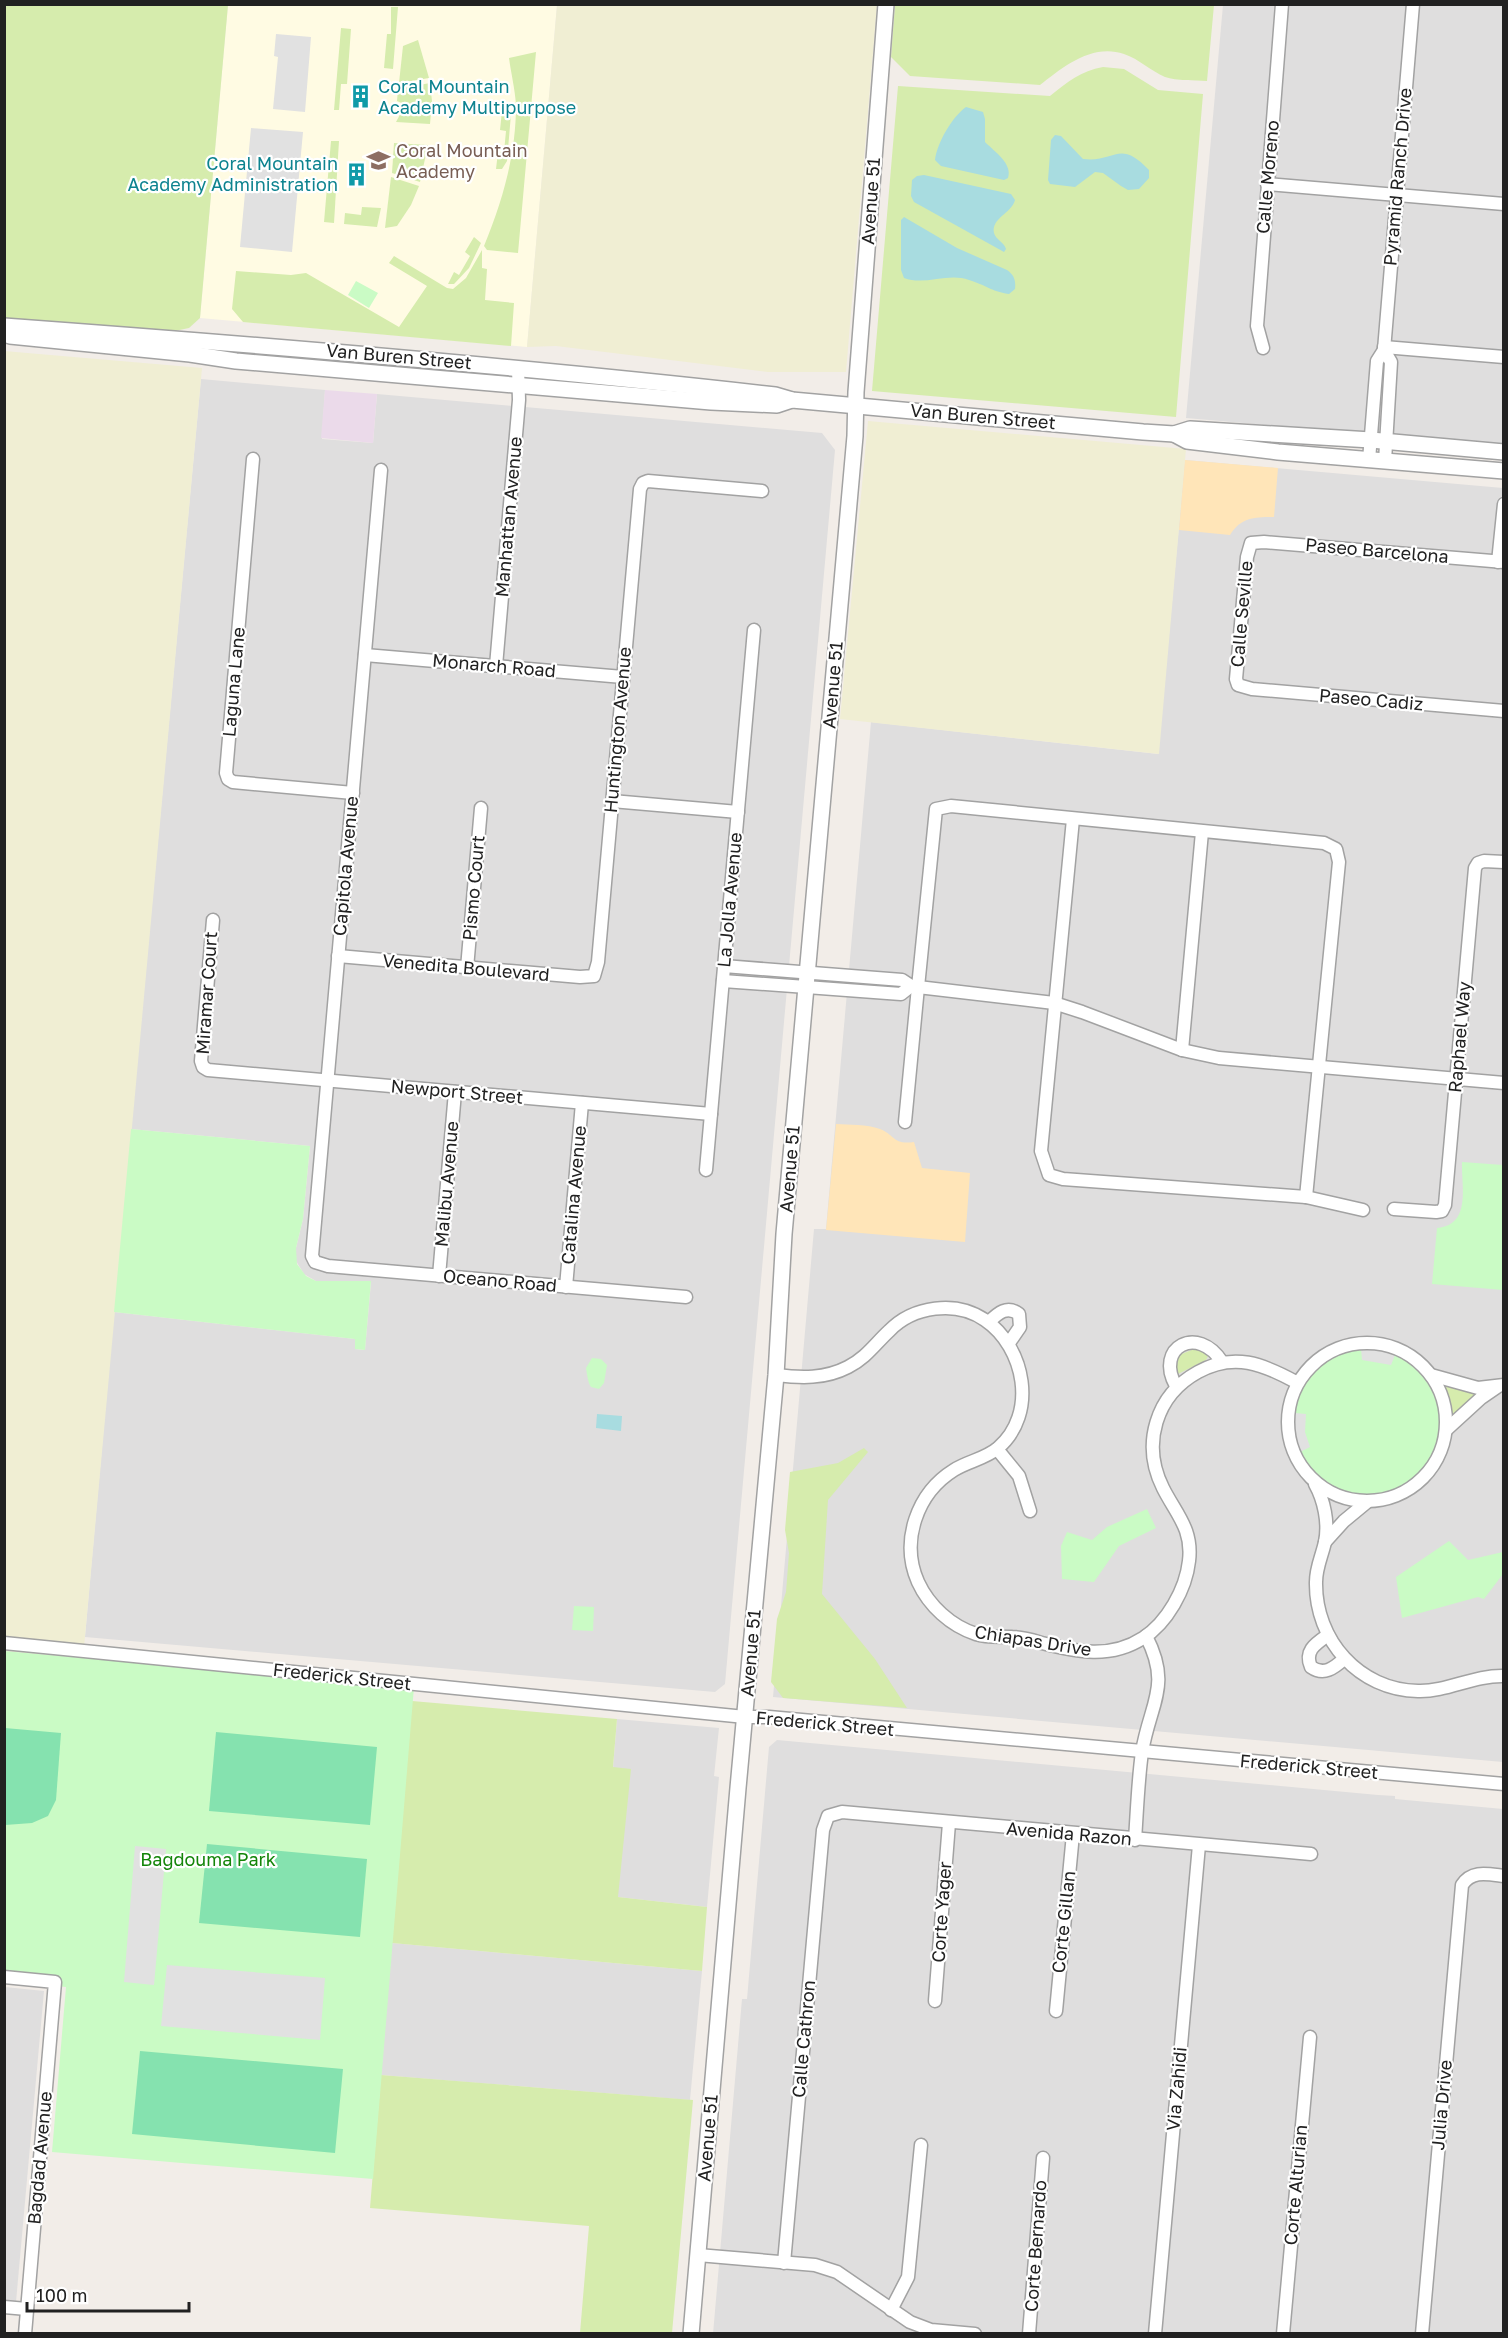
<svg xmlns="http://www.w3.org/2000/svg" width="1508" height="2338" font-family="'Golos Text',sans-serif">
  <rect width="100%" height="100%" fill="#f2ede8"/>
  <g fill="#dfdede">
    <path d="M1223 5H1503V446L1186 418Z"/>
    <path d="M201 379 325 390 322 439 373 443 377 394 822 433 835 450 725 1684 715 1692 85 1637 114 1312 355 1339V1349L365 1350 371 1282 316 1281 304 1274 296 1261V1248L303 1219 310 1146 131 1129Z"/>
    <path d="M1185 460 1503 488V1762L773 1697 814 1229H826L871 722 1158 754Z"/>
    <path d="M617 1719 719 1728 714 1776 719 1777 707 1907 618 1897 613 1768Z"/>
    <path d="M777 1740 1378 1795 1395 1796V1799L1503 1809V2333L713 2334 742 1999H747L769 1747Z"/>
    <path d="M392 1943 702 1971 690 2100 381 2075Z"/>
    <path d="M5 1987 44 1991 16 2302 4 2301Z"/>
  </g>
  <path fill="#ebdaea" d="M325 390 377 394 373 443 321 438Z"/>
  <path fill="#fffbe3" d="M228 5H557L527 347 200 318Z"/>
  <g fill="#f0eed3">
    <path d="M557 5H877L846 372H768L556 346 527 347Z"/>
    <path d="M4 351 202 368 83 1658 5 1651Z"/>
    <path d="M868 421 1186 449 1159 754 840 719Z"/>
  </g>
  <g fill="#d6ecad">
    <path d="M4 5H228L200 318 189 328 165 333 5 321Z"/>
    <path d="M895 5H1214L1207 81C1194 80 1177 81 1165 77 1151 71 1139 59 1124 54 1092 43 1063 67 1040 85L910 76 891 57Z"/>
    <path d="M391 7H398L393 69 384 68 387 34H391Z"/>
    <path d="M341 28 351 29 347 84H341L339 110H334Z"/>
    <path d="M418 40 429 78 399 83 403 46Z"/>
    <path d="M536 52 518 253 487 250 484 246C503 200 516 154 516 105 515 89 511 73 509 58Z"/>
    <path d="M1103 67 1124 69 1158 90 1203 94 1176 417 872 391 898 86 1050 96C1067 82 1081 71 1103 67Z"/>
    <path d="M430 83 432 101 430 124 396 122 403 109H406L404 104 397 101 398 89Z"/>
    <path d="M502 111H509L511 114 507 161 502 169H496L498 152H504L506 131 500 130Z"/>
    <path d="M331 141H339L334 223 324 222Z"/>
    <path d="M394 143 428 145 420 182 392 173Z"/>
    <path d="M391 177 419 186 411 205 397 226 385 228Z"/>
    <path d="M362 207 381 208 377 227 344 224 345 213 361 215Z"/>
    <path d="M474 237 481 243 469 268 454 284H448L454 272 459 275 470 256 465 252Z"/>
    <path d="M482 250V268L487 269 485 300 514 303 511 346 243 322 232 309 236 271 291 275 306 273 399 327 427 286 389 263 394 256 447 288 453 289 466 278Z"/>
    <path d="M1194 1349H1200L1208 1356 1206 1360 1178 1374 1175 1365 1179 1355Z"/>
    <path d="M1443 1385 1475 1391 1477 1394 1450 1417 1446 1398 1441 1388Z"/>
    <path d="M864 1448 868 1452 828 1500 822 1594 875 1659 907 1708 783 1698 771 1682 777 1619 786 1592 789 1553 785 1530 790 1472 838 1463Z"/>
    <path d="M412 1701 617 1719 613 1767 631 1769 618 1897 707 1907 702 1971 392 1943Z"/>
    <path d="M381 2075 693 2100 672 2333H580L589 2226 370 2208Z"/>
  </g>
  <g fill="#ffe5b8">
    <path d="M1185 460 1278 468 1274 517C1255 517 1241 517 1230 535L1179 530Z"/>
    <path d="M836 1124C849 1125 867 1124 880 1129 895 1135 893 1145 914 1142L922 1168 970 1173 965 1242 826 1230Z"/>
  </g>
  <g fill="#cafbc5">
    <path d="M356 281 378 293 369 308 348 295Z"/>
    <path d="M131 1129 310 1146 303 1219 296 1248 297 1264 306 1276 316 1281H371L365 1350 355 1349V1339L114 1312Z"/>
    <path d="M1462 1162 1503 1165V1290L1432 1284 1437 1228C1472 1225 1461 1185 1462 1162Z"/>
    <circle cx="1367" cy="1422" r="73"/>
    <path d="M592 1358 601 1359 607 1365 604 1383 599 1389 591 1387C588 1383 587 1374 586 1368Z"/>
    <path d="M1147 1509 1156 1528 1119 1546 1094 1582 1062 1579 1061 1546 1067 1532 1092 1540 1107 1527Z"/>
    <path d="M1449 1541 1468 1560 1503 1552V1574L1484 1599 1478 1597 1402 1618 1396 1577Z"/>
    <path d="M574 1606 594 1607 593 1631 572 1630Z"/>
    <path d="M4 1651 414 1687 373 2179 52 2152 66 1987 5 1981Z"/>
  </g>
  <g fill="#85e2af">
    <path d="M5 1728 61 1733 56 1800 48 1816 32 1823 5 1825Z"/>
    <path d="M216 1732 377 1747 370 1825 209 1811Z"/>
    <path d="M207 1844 367 1859 360 1937 199 1923Z"/>
    <path d="M140 2051 343 2069 335 2153 132 2134Z"/>
  </g>
  <g fill="#e1e1e1">
    <path d="M276 34 311 37 305 112 273 109 278 57 274 56Z"/>
    <path d="M251 128 303 132 292 252 240 247Z"/>
    <path d="M1361 1349 1380 1350 1395 1355 1391 1365 1362 1360Z"/>
    <path d="M1295 1413 1306 1414 1305 1432 1310 1447 1300 1452 1295 1432Z"/>
    <path d="M135 1846 166 1849 154 1985 124 1982Z"/>
    <path d="M167 1965 325 1978 320 2040 161 2026Z"/>
  </g>
  <g fill="#a8dce0">
    <path d="M966 107 983 112 985 119V142C995 152 1013 164 1008 178L1004 180 941 166 935 160C937 143 952 117 966 107Z"/>
    <path d="M1055 135 1061 136 1083 159C1115 163 1119 138 1149 170V178L1139 189 1128 190 1121 186 1103 173 1095 172 1075 187 1050 184 1048 180 1051 140Z"/>
    <path d="M924 175 1011 194 1015 200C1012 213 991 218 994 233 996 240 1004 242 1006 249L1004 252 914 202 911 196 912 180 917 176Z"/>
    <path d="M904 217 957 248 1007 270C1014 275 1016 280 1015 289L1009 294C990 291 986 285 969 280 948 272 925 286 904 278L901 270V220Z"/>
    <path d="M597 1414 622 1416 621 1431 596 1428Z"/>
  </g>
  <g fill="none" stroke-linecap="round" stroke-linejoin="round">
    <defs>
      <g id="minor">
        <path d="M1267 184 1504 204"/>
        <path d="M1384 347 1504 357"/>
        <path d="M1263 348 1257 326 1282 4"/>
        <path d="M1384 350 1391 362 1385 461"/>
        <path d="M253 459 226 773 228 779 233 782 353 793"/>
        <path d="M1369 460 1377 361 1384 350 1413 4"/>
        <path d="M381 470 312 1256 315 1262 328 1266 686 1297"/>
        <path d="M1498 562 1504 504"/>
        <path d="M1504 562 1264 542 1251 543 1247 557 1236 679 1238 685 1252 689 1504 711"/>
        <path d="M365 655 623 677"/>
        <path d="M496 666 519 400 518 368"/>
        <path d="M612 801 738 812"/>
        <path d="M1073 819 1041 1151 1049 1175 1063 1179 1306 1197 1363 1210"/>
        <path d="M213 920 201 1061 203 1067 208 1070 711 1114"/>
        <path d="M338 956 580 977 594 976 598 962 640 489 643 483 648 481 762 491"/>
        <path d="M724 966 902 980 911 986 918 987 936 809 951 806 1324 843 1336 849 1339 862 1306 1197"/>
        <path d="M467 968 481 808"/>
        <path d="M723 981 901 994 911 986"/>
        <path d="M1182 1050 1202 832"/>
        <path d="M905 1122 918 987 1054 1003 1082 1012 1182 1050 1219 1058 1504 1083"/>
        <path d="M706 1170 754 630"/>
        <path d="M1394 1209 1436 1212 1442 1211 1445 1205 1475 868 1478 863 1484 861 1504 862"/>
        <path d="M439 1276 455 1092"/>
        <path d="M566 1287 582 1103"/>
        <path d="M989 1322C998 1313 1007 1305 1019 1314L1020 1327 1009 1343"/>
        <circle cx="1367" cy="1422" r="79"/>
        <path d="M776 1375C801 1378 825 1379 848 1367 866 1358 875 1344 889 1331 913 1306 956 1300 985 1320 1025 1347 1038 1414 998 1448 985 1459 968 1461 954 1470 917 1493 900 1541 918 1582 929 1606 951 1626 976 1634 988 1638 1000 1636 1012 1637 1023 1637 1032 1640 1042 1643 1076 1652 1111 1659 1143 1638 1167 1623 1186 1589 1189 1561 1193 1529 1176 1514 1163 1488 1141 1444 1156 1395 1198 1372 1234 1352 1263 1364 1296 1382"/>
        <path d="M1431 1375 1478 1388 1504 1385"/>
        <path d="M1176 1386C1154 1347 1198 1324 1222 1362"/>
        <path d="M1446 1430 1481 1398 1497 1387"/>
        <path d="M997 1449 1019 1476 1030 1511"/>
        <path d="M1315 1484C1324 1500 1329 1523 1325 1542 1322 1556 1316 1567 1316 1582 1315 1640 1359 1690 1418 1691 1447 1692 1474 1675 1504 1676"/>
        <path d="M1325 1542 1344 1521 1367 1502"/>
        <path d="M1328 1635C1315 1644 1304 1651 1311 1667 1324 1676 1334 1668 1344 1659"/>
        <path d="M4 1643 745 1717H769L1504 1784"/>
        <path d="M1135 1840C1137 1811 1138 1781 1142 1752 1150 1703 1172 1686 1146 1636"/>
        <path d="M4 1977 55 1982 25 2334"/>
        <path d="M935 2001 949 1823"/>
        <path d="M1056 2011 1073 1834"/>
        <path d="M698 2255 815 2265 837 2272 910 2322 931 2330 975 2334"/>
        <path d="M784 2263 823 1830 828 1816 842 1812 1311 1854"/>
        <path d="M4 2307 27 2309"/>
        <path d="M891 2310 908 2277 921 2145"/>
        <path d="M1029 2334 1043 2158"/>
        <path d="M1155 2334 1199 1845"/>
        <path d="M1283 2334 1310 2037"/>
        <path d="M1422 2334 1462 1885C1472 1870 1487 1874 1504 1876"/>
      </g>
      <g id="tertiary">
        <path d="M4 326C262 345 519 366 775 395L792 400 1143 432 1174 434 1190 429 1371 440 1504 452"/>
        <path d="M10 336 190 354 236 361 711 402 777 405 792 400"/>
        <path d="M1174 434 1187 441 1278 452 1504 471"/>
        <path d="M691 2334 738 1788 776 1375 784 1234 855 436 856 392 886 4"/>
      </g>
    </defs>
    <use href="#minor" stroke="#a2a2a2" stroke-width="15"/>
    <use href="#tertiary" stroke="#a2a2a2" stroke-width="18"/>
    <use href="#minor" stroke="#fff" stroke-width="12"/>
    <use href="#tertiary" stroke="#fff" stroke-width="15"/>
  </g>
  <defs>
    <symbol id="building-bare" viewBox="-9 -9 18 18"><path d="M-4-6H4V6H1V3H-1V6H-4ZM-2.5-4.3h1.7v1.8h-1.7ZM.8-4.3h1.7v1.8H.8ZM-2.5-1h1.7V.8h-1.7ZM.8-1h1.7V.8H.8Z" fill="#0f9aa8" stroke="#fff" stroke-width="2.5" paint-order="stroke"/></symbol>
    <symbol id="school-bare" viewBox="-9 -9 18 18"><path d="M0-5L7-2L0 1L-7-2ZM-4 1L0 2.5L4 1V4Q0 6-4 4Z" fill="#8d6e63" stroke="#fff" stroke-width="2.5" paint-order="stroke"/></symbol>
  </defs>
  <g fill-rule="evenodd">
    <use href="#building-bare" x="344" y="80" width="33" height="33"/>
    <use href="#school-bare" x="362" y="144" width="33" height="33"/>
    <use href="#building-bare" x="340" y="158" width="33" height="33"/>
  </g>
  <g text-anchor="middle" stroke-width="4.5" stroke-linejoin="round" paint-order="stroke">
    <g font-size="18" fill="#0d838f" stroke="#fff" text-anchor="start">
      <text x="378" y="93">Coral Mountain<tspan x="378" dy="21">Academy Multipurpose</tspan></text>
      <text x="338" y="170" text-anchor="end">Coral Mountain<tspan x="338" dy="21">Academy Administration</tspan></text>
    </g>
    <g font-size="18" fill="#785e54" stroke="#fff" text-anchor="start">
      <text x="396" y="157">Coral Mountain<tspan x="396" dy="21">Academy</tspan></text>
    </g>
    <g font-size="18" fill="#212121" stroke="#fff">
      <text transform="translate(1268 177) rotate(-85)" y="6">Calle Moreno</text>
      <text transform="translate(1398 177) rotate(-85)" y="6">Pyramid Ranch Drive</text>
      <text transform="translate(871 201) rotate(-86)" y="6">Avenue 51</text>
      <text transform="translate(399 357) rotate(5)" y="6">Van Buren Street</text>
      <text transform="translate(983 417) rotate(5)" y="6">Van Buren Street</text>
      <text transform="translate(509 517) rotate(-85)" y="6">Manhattan Avenue</text>
      <text transform="translate(1377 551) rotate(5)" y="6">Paseo Barcelona</text>
      <text transform="translate(1242 614) rotate(-85)" y="6">Calle Seville</text>
      <text transform="translate(494 666) rotate(5)" y="6">Monarch Road</text>
      <text transform="translate(234 682) rotate(-85)" y="6">Laguna Lane</text>
      <text transform="translate(833 685) rotate(-85)" y="6">Avenue 51</text>
      <text transform="translate(1371 700) rotate(5)" y="6">Paseo Cadiz</text>
      <text transform="translate(618 730) rotate(-85)" y="6">Huntington Avenue</text>
      <text transform="translate(346 866) rotate(-85)" y="6">Capitola Avenue</text>
      <text transform="translate(474 888) rotate(-85)" y="6">Pismo Court</text>
      <text transform="translate(730 900) rotate(-85)" y="6">La Jolla Avenue</text>
      <text transform="translate(466 968) rotate(5)" y="6">Venedita Boulevard</text>
      <text transform="translate(207 993) rotate(-86)" y="6">Miramar Court</text>
      <text transform="translate(1460 1037) rotate(-85)" y="6">Raphael Way</text>
      <text transform="translate(457 1092) rotate(5)" y="6">Newport Street</text>
      <text transform="translate(790 1169) rotate(-85)" y="6">Avenue 51</text>
      <text transform="translate(447 1184) rotate(-85)" y="6">Malibu Avenue</text>
      <text transform="translate(574 1195) rotate(-85)" y="6">Catalina Avenue</text>
      <text transform="translate(500 1281) rotate(5)" y="6">Oceano Road</text>
      <text transform="translate(1033 1641) rotate(9)" y="6">Chiapas Drive</text>
      <text transform="translate(751 1653) rotate(-85)" y="6">Avenue 51</text>
      <text transform="translate(342 1677) rotate(6)" y="6">Frederick Street</text>
      <text transform="translate(825 1724) rotate(5)" y="6">Frederick Street</text>
      <text transform="translate(1309 1767) rotate(5)" y="6">Frederick Street</text>
      <text transform="translate(1069 1834) rotate(5)" y="6">Avenida Razon</text>
      <text transform="translate(942 1912) rotate(-86)" y="6">Corte Yager</text>
      <text transform="translate(1064 1922) rotate(-84)" y="6">Corte Gillan</text>
      <text transform="translate(804 2039) rotate(-85)" y="6">Calle Cathron</text>
      <text transform="translate(1177 2089) rotate(-85)" y="6">Via Zahidi</text>
      <text transform="translate(1442 2105) rotate(-85)" y="6">Julia Drive</text>
      <text transform="translate(708 2138) rotate(-85)" y="6">Avenue 51</text>
      <text transform="translate(40 2158) rotate(-85)" y="6">Bagdad Avenue</text>
      <text transform="translate(1296 2185) rotate(-85)" y="6">Corte Alturian</text>
      <text transform="translate(1036 2246) rotate(-86)" y="6">Corte Bernardo</text>
    </g>
    <g font-size="18" fill="#138509" stroke="#fff">
      <text x="208" y="1866">Bagdouma Park</text>
    </g>
  </g>
  <rect width="1508" height="2338" fill="none" stroke="#212121" stroke-width="12"/>
  <path d="M27 2302v9h162v-9" fill="none" stroke="#212121" stroke-width="3"/>
  <text x="36" y="2302" font-size="18" fill="#212121" stroke="#ffffff" stroke-width="4.5" paint-order="stroke">100 m</text>
</svg>
